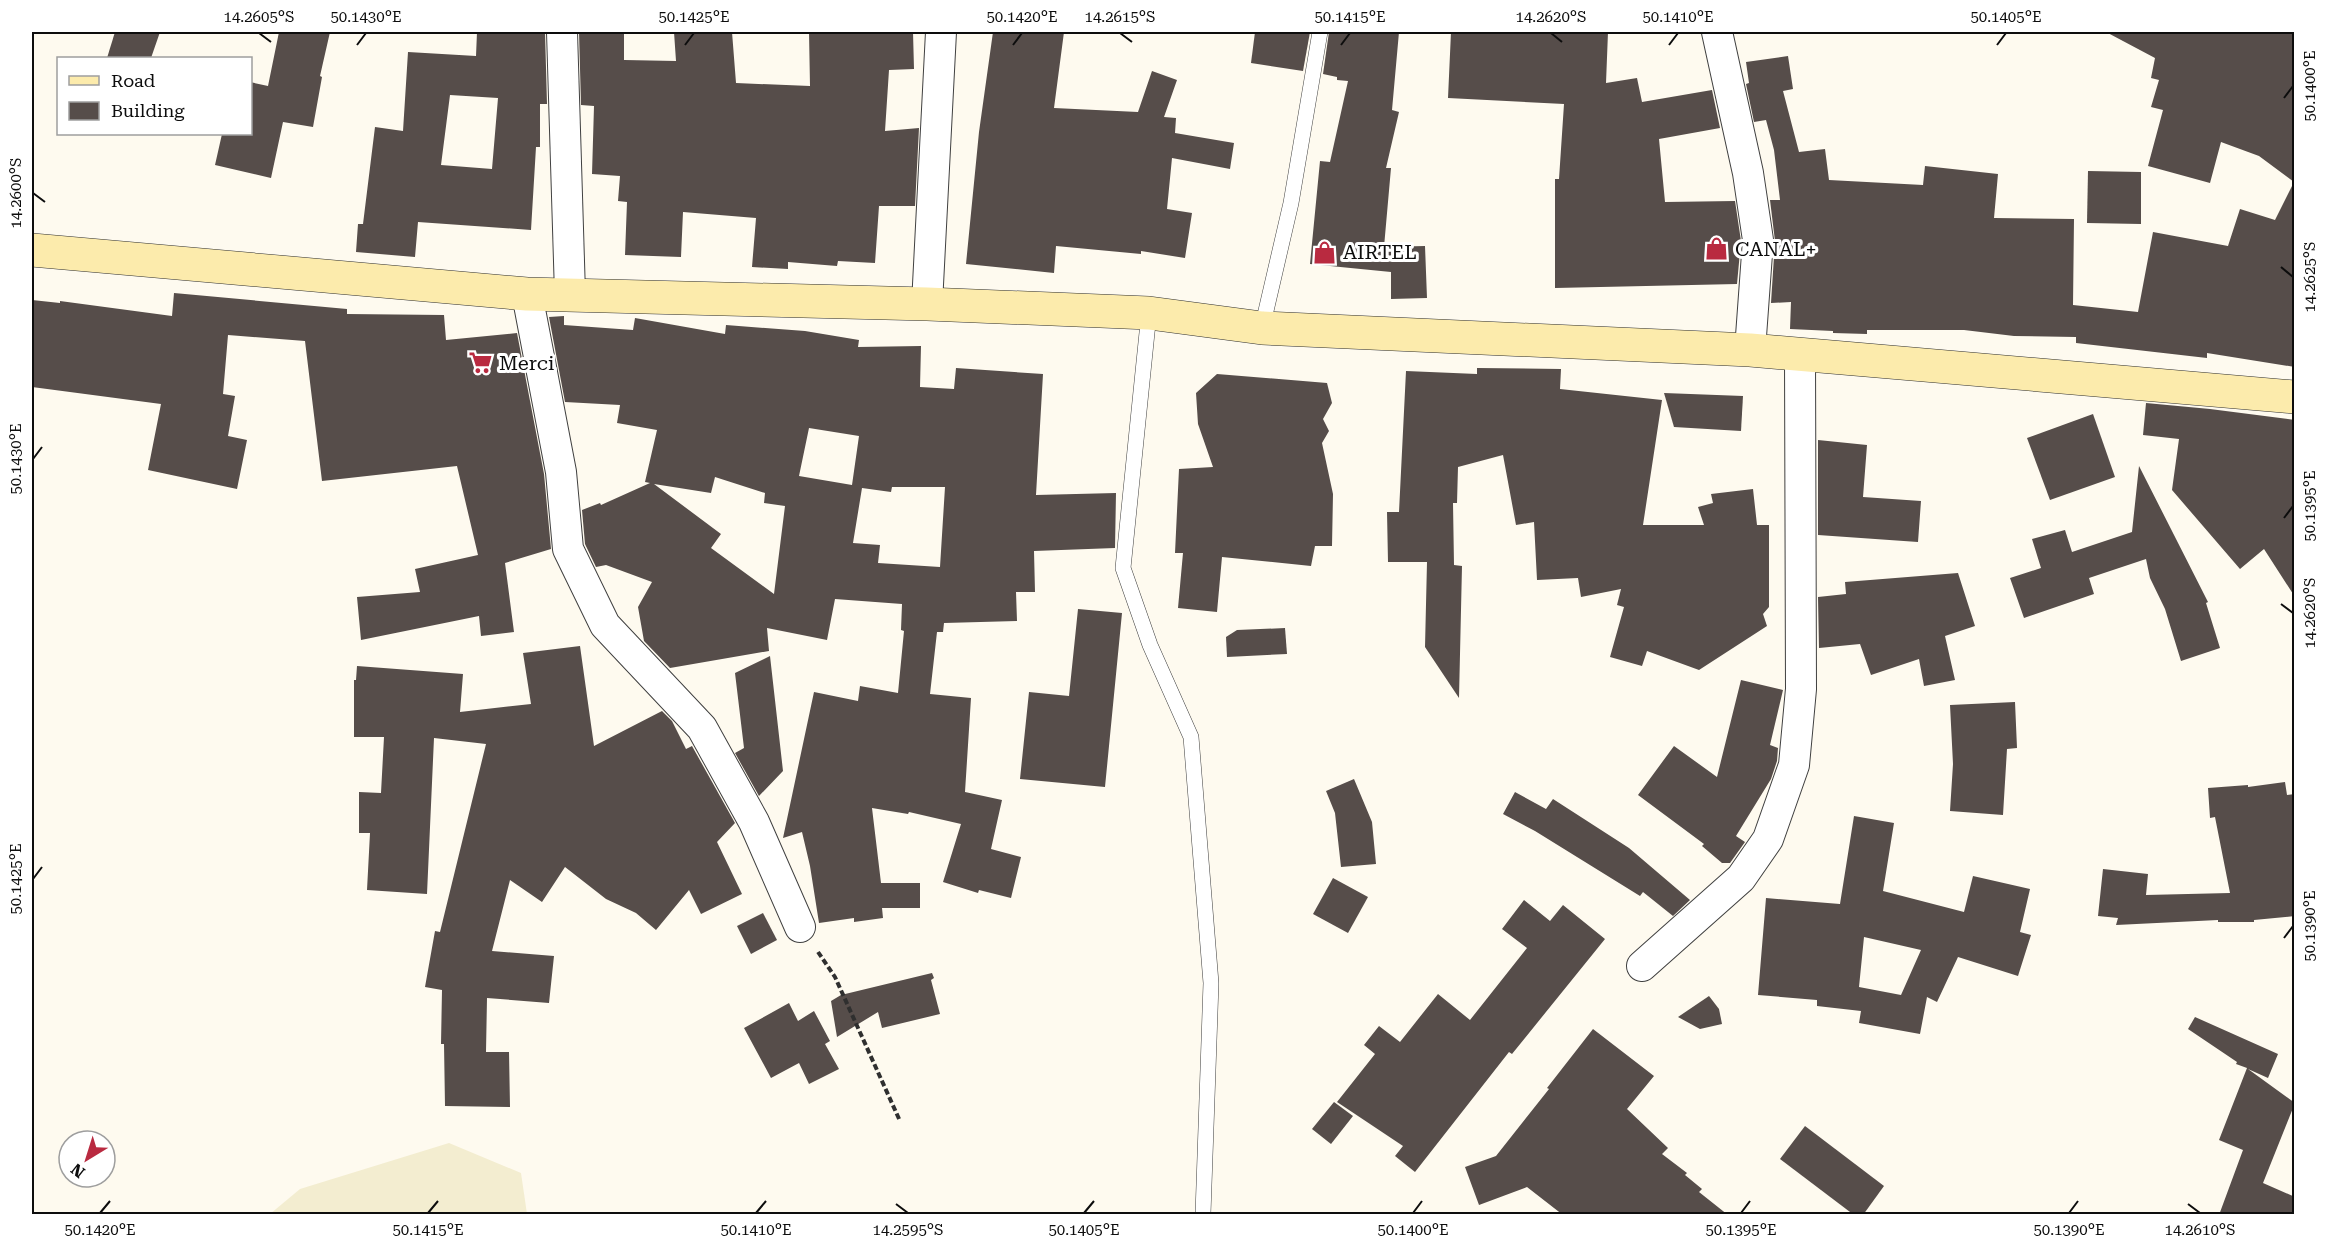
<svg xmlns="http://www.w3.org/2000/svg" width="2326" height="1246" font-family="'Roboto Serif',serif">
  <rect width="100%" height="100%" fill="#fefaef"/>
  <path fill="#f3edd0" d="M449 1143 521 1173 527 1214H270L300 1189Z"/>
  <g fill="#564d4a" fill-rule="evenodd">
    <path d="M115 32H160L151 58H107Z"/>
    <path d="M279 32H330L320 76 322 77 313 127 283 122 271 178 215 165 222 134H250V82L268 86Z"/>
    <path d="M477 32H545L547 104H540V147H536L531 230 418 222 415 257 356 252 358 224H363L375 127 403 131 408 52 476 56ZM450 95 498 98 492 169 441 165Z"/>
    <path d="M579 32H624V60L676 61 674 32H732L736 83 810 86 809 32H913L914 69 889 70 885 131 919 128 915 206H879L875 263 838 261 837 266 788 262V269L752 267 756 218 683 212 681 257 625 255 627 202 618 201 620 176 592 174 594 106 581 105Z"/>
    <path d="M993 32H1064L1054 108 1138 112 1152 71 1177 80 1164 117 1176 118 1175 133 1234 143 1230 169 1172 158 1167 209 1192 213 1185 258 1141 251V254L1056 246 1054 273 966 264 979 132Z"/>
    <path d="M1255 32H1310L1303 71 1251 63Z"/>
    <path d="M1329 32H1399L1392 110 1399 112 1386 168H1391L1384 247 1425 246 1427 298 1391 299V272L1310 264 1320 161 1330 162 1348 81 1337 80V77L1323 74Z"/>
    <path d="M1451 32H1608L1606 83 1637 78 1642 102 1712 90 1720 128 1659 139 1665 202 1735 201 1741 241 1737 284 1555 288V179H1559L1564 104 1448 98Z"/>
    <path d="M2106 32H2295V367L2207 353V358L2076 343V337L2014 336 1964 330H1867V334L1833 333V331L1790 329 1791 302 1771 303 1775 241 1770 200H1780L1774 150 1766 120 1754 122 1746 84 1749 83 1746 62 1788 56 1793 89 1783 91 1799 152 1825 149 1829 180 1923 185 1925 166 1998 174 1994 218 2074 219 2073 305 2138 312 2153 232 2228 246 2240 209 2275 220 2294 182 2259 156 2221 142 2210 183 2148 166 2163 110 2151 107 2159 80 2151 78 2155 58Z"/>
    <path d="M2088 171 2141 172V224L2087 223Z"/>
    <path d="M174 293 347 309V314L444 315 446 340 517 333 544 474 551 549 505 563 514 632 481 636 479 616 361 640 357 597 420 592 415 569 478 555 457 466 322 481 305 341 228 335 223 394 235 396 228 436 247 440 237 489 148 470 161 404 32 387V300L60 303V301L172 316Z"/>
    <path d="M564 316V325L633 330 635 318 725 334 726 325 805 331 859 340 858 347 921 346 920 387 954 389 956 368 1043 374 1036 495 1116 493 1115 548 1034 551 1035 592H1016L1017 621 944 623 943 632H937L930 694 971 698 965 792 1002 800 991 849 1021 857 1011 898 979 890 978 893 943 882 961 824 909 812 908 814 872 808 881 883H920V908H882L883 918 854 922V918L819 923 810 866 802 832 783 838 814 692 858 701 860 686 898 693 904 631 901 630 902 604 835 599 827 640 767 628 769 651 670 668 644 641 638 607 652 582 606 565 596 567 585 544 582 510 600 503 601 505 650 483 645 482 657 430 617 423 620 405 565 402 549 317ZM809 428 859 436 852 485 799 476ZM715 477 765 493 764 503 785 506 774 594 711 548 721 534 654 484 711 493ZM892 487H945L940 567 878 563 880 545 853 543 862 488 891 492Z"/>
    <path d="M1477 368 1561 369 1560 389 1662 400 1643 525H1704L1698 507 1713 503 1711 494 1753 489 1757 525H1769V607L1763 614 1767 626 1699 670 1647 651 1642 666 1610 657 1624 607 1617 605 1621 589 1581 597 1578 578 1537 580 1534 522 1516 525 1503 455 1458 467 1457 503H1453L1454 565 1462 566 1459 698 1425 647 1427 562H1388L1387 512H1399L1406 371 1477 374Z"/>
    <path d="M1217 374 1327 383 1332 403 1323 419 1329 431 1322 443 1333 494 1332 546H1315L1311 566 1222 557 1217 612 1178 608 1183 553H1175L1179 469 1213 467 1198 424 1196 393Z"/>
    <path d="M1664 393 1743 396 1741 431 1674 427Z"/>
    <path d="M2146 403 2210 409 2295 420V597L2264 549 2240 569 2172 490 2179 439 2143 435Z"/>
    <path d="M2093 414 2115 477 2050 500 2027 438Z"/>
    <path d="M1818 440 1867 445 1863 497 1921 501 1918 542 1818 535Z"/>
    <path d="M2139 466 2208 602 2206 603 2220 648 2181 661 2165 609 2150 578 2146 559 2089 578 2094 594 2024 618 2010 578 2041 568 2032 539 2065 530 2072 552 2132 532Z"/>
    <path d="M1958 573 1975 626 1945 636 1955 680 1924 686 1919 659 1871 675 1860 644 1819 648 1818 597 1846 594 1845 582Z"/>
    <path d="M1078 609 1122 613 1105 787 1020 779 1029 692 1069 696Z"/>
    <path d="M1285 628 1287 654 1227 657 1226 637 1237 630Z"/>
    <path d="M580 646 594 746 662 711 672 721 686 749 692 746 735 823 717 842 742 894 701 914 689 890 656 930 636 913 606 899 565 867 542 902 510 880 492 951 554 956 549 1003 487 998 486 1052H509L510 1107 445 1106 444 1044H441L442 990 425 987 435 931 440 932 486 744 434 738 427 894 367 890 370 833H359V792L381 793 384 737H354V680H356L357 666 463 674 460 712 531 704 523 653Z"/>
    <path d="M770 656 783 771 759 796 735 753 744 748 735 673Z"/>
    <path d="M1741 680 1783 690 1770 745 1778 748 1777 761 1771 779 1736 836 1745 842 1730 863H1722L1702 846 1704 844 1638 795 1674 746 1717 777Z"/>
    <path d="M2015 702 2017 748 2007 749 2003 815 1950 811 1953 764 1950 705Z"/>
    <path d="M1354 779 1372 822 1376 864 1341 867 1335 813 1326 791Z"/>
    <path d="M2285 782 2287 795 2295 794V916L2254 920V922H2218V920L2116 925 2118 918 2098 916 2103 869 2148 874 2146 895 2230 893 2215 817 2210 818 2208 788 2248 785V787Z"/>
    <path d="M1515 792 1546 809 1553 799 1629 848 1690 900 1673 916 1643 892 1640 896 1535 831 1503 814Z"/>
    <path d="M1854 816 1894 823 1883 891 1964 912 1973 876 2030 889 2020 932 2031 935 2018 976 1958 957 1937 1002 1927 997 1920 1034 1859 1023 1861 1011 1817 1006V1000L1758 995 1766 898 1840 904ZM1864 937 1921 950 1901 995 1859 987Z"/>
    <path d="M1333 878 1368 897 1348 933 1313 914Z"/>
    <path d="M1524 900 1550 921 1563 905 1605 939 1512 1054 1509 1052 1415 1172 1395 1156 1403 1146 1337 1102 1375 1054 1364 1045 1379 1026 1400 1042 1438 994 1470 1020 1527 948 1502 929Z"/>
    <path d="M763 913 777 940 751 954 737 926Z"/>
    <path d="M932 973 934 978 931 980 940 1014 882 1028 878 1012 837 1037 831 1001 841 995Z"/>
    <path d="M1709 996 1719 1009 1722 1024 1700 1029 1678 1017Z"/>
    <path d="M789 1003 798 1021 814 1011 830 1041 825 1044 839 1069 809 1084 799 1063 771 1078 744 1028Z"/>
    <path d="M2195 1017 2278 1054 2268 1078 2248 1069 2295 1103 2263 1183 2295 1197V1215H2219L2243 1150 2219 1140 2247 1068 2236 1064 2237 1062 2188 1029Z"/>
    <path d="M1593 1029 1654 1076 1627 1109 1668 1148 1662 1154 1687 1173 1685 1175 1702 1189 1699 1192 1728 1215H1563L1527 1187 1479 1205 1465 1167 1496 1156 1549 1089 1547 1088Z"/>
    <path d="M1334 1102 1353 1116 1331 1144 1312 1129Z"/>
    <path d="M1805 1126 1884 1186 1863 1215H1854L1780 1159Z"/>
  </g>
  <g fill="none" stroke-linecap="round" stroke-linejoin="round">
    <defs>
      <g id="service">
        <path d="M1149 313 1123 568 1150 645 1191 737 1211 983 1203 1214"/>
        <path d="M1262 328 1291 203 1320 32"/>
      </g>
      <g id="minor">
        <path d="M562 32 570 294"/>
        <path d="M1717 32 1748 173 1758 240 1750 350"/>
        <path d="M527 294 561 472 568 549 605 625 702 728 754 822 800 927"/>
        <path d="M927 304 941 32"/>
        <path d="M1642 966 1741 878 1768 839 1794 765 1801 689 1800 355"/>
      </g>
      <path id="secondary" d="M32 250 527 294 927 304 1149 313 1262 328 1750 350 2294 397"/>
    </defs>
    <use href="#service" stroke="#404040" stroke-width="16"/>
    <use href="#minor" stroke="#404040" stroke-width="32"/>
    <use href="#secondary" stroke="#2f2f2f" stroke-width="34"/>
    <path stroke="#2f2f2f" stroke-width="4" stroke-dasharray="6 3" stroke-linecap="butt" d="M818 952 835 977 900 1121"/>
    <use href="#service" stroke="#fff" stroke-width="15"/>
    <use href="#minor" stroke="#fff" stroke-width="30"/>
    <use href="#secondary" stroke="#fcebac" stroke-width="33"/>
  </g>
  <path fill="none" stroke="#0d0d0d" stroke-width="2" d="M259 33 271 42M1120 33 1132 42M1551 33 1562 42M357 45 366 33M685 45 694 33M1013 45 1022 33M1341 45 1350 33M1669 45 1678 33M1997 45 2006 33M2284 98 2293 86M33 193 45 202M2281 267 2293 277M33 459 42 447M2284 518 2293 506M2281 604 2293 613M33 879 42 867M2284 938 2293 926M896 1204 908 1213M2188 1204 2200 1213M100 1213 110 1201M428 1213 438 1201M756 1213 766 1201M1084 1213 1094 1201M1413 1213 1422 1201M1741 1213 1750 1201M2069 1213 2078 1201"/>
  <defs>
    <symbol id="shop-bare" viewBox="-9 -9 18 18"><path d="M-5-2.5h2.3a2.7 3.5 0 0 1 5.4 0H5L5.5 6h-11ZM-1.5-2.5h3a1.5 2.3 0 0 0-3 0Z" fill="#b92a40" stroke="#fff" stroke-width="2.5" paint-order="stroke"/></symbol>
    <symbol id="supermarket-bare" viewBox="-9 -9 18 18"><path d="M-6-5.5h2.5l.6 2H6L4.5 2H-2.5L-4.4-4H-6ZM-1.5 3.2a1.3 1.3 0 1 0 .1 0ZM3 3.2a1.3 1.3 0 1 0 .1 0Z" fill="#b92a40" stroke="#fff" stroke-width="2.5" paint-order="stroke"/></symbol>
  </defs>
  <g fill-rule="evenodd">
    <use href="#shop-bare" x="1700" y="232" width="33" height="33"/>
    <use href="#shop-bare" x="1308" y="236" width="33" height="33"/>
    <use href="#supermarket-bare" x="464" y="346" width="33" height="33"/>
  </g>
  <g text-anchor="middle" stroke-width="6" stroke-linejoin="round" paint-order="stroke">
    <g font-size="20" fill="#0d0d0d" stroke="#fff" text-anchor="start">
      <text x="1735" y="256">CANAL+</text>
      <text x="1343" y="259">AIRTEL</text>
      <text x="499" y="370">Merci</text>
    </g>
  </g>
  <rect width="2326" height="1246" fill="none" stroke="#ffffff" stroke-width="66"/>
  <rect x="57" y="57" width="195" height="78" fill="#ffffff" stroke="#9e9e9e" stroke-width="1.5"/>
  <rect x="69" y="76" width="30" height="9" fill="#fcebac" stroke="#9e9e9e" stroke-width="1.5"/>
  <text x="111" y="87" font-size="18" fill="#0d0d0d">Road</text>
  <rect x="69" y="102" width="30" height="18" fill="#564d4a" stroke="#9e9e9e" stroke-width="1.5"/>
  <text x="111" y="117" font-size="18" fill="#0d0d0d">Building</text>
  <g transform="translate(87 1159) rotate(218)"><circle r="28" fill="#ffffff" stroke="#9e9e9e" stroke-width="1.5"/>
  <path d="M0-4.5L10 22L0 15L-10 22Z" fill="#b92a40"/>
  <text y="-9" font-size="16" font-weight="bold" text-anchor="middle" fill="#0d0d0d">N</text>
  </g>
  <rect x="33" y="33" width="2260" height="1180" fill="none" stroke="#0d0d0d" stroke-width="2"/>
  <g font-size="15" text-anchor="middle" fill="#0d0d0d">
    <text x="259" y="22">14.2605°S</text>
    <text x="366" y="22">50.1430°E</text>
    <text x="694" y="22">50.1425°E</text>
    <text x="1022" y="22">50.1420°E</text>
    <text x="1120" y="22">14.2615°S</text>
    <text x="1350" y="22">50.1415°E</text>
    <text x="1551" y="22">14.2620°S</text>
    <text x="1678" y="22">50.1410°E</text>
    <text x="2006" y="22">50.1405°E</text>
    <text transform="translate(2310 86) rotate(-90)" y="5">50.1400°E</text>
    <text transform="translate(16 193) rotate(-90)" y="5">14.2600°S</text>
    <text transform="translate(2310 277) rotate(-90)" y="5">14.2625°S</text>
    <text transform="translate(16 459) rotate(-90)" y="5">50.1430°E</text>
    <text transform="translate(2310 506) rotate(-90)" y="5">50.1395°E</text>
    <text transform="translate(2310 613) rotate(-90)" y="5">14.2620°S</text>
    <text transform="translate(16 879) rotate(-90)" y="5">50.1425°E</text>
    <text transform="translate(2310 926) rotate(-90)" y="5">50.1390°E</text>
    <text x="100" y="1235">50.1420°E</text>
    <text x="428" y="1235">50.1415°E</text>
    <text x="756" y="1235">50.1410°E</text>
    <text x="908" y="1235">14.2595°S</text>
    <text x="1084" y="1235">50.1405°E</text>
    <text x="1413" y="1235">50.1400°E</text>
    <text x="1741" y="1235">50.1395°E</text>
    <text x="2069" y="1235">50.1390°E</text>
    <text x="2200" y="1235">14.2610°S</text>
  </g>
</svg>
